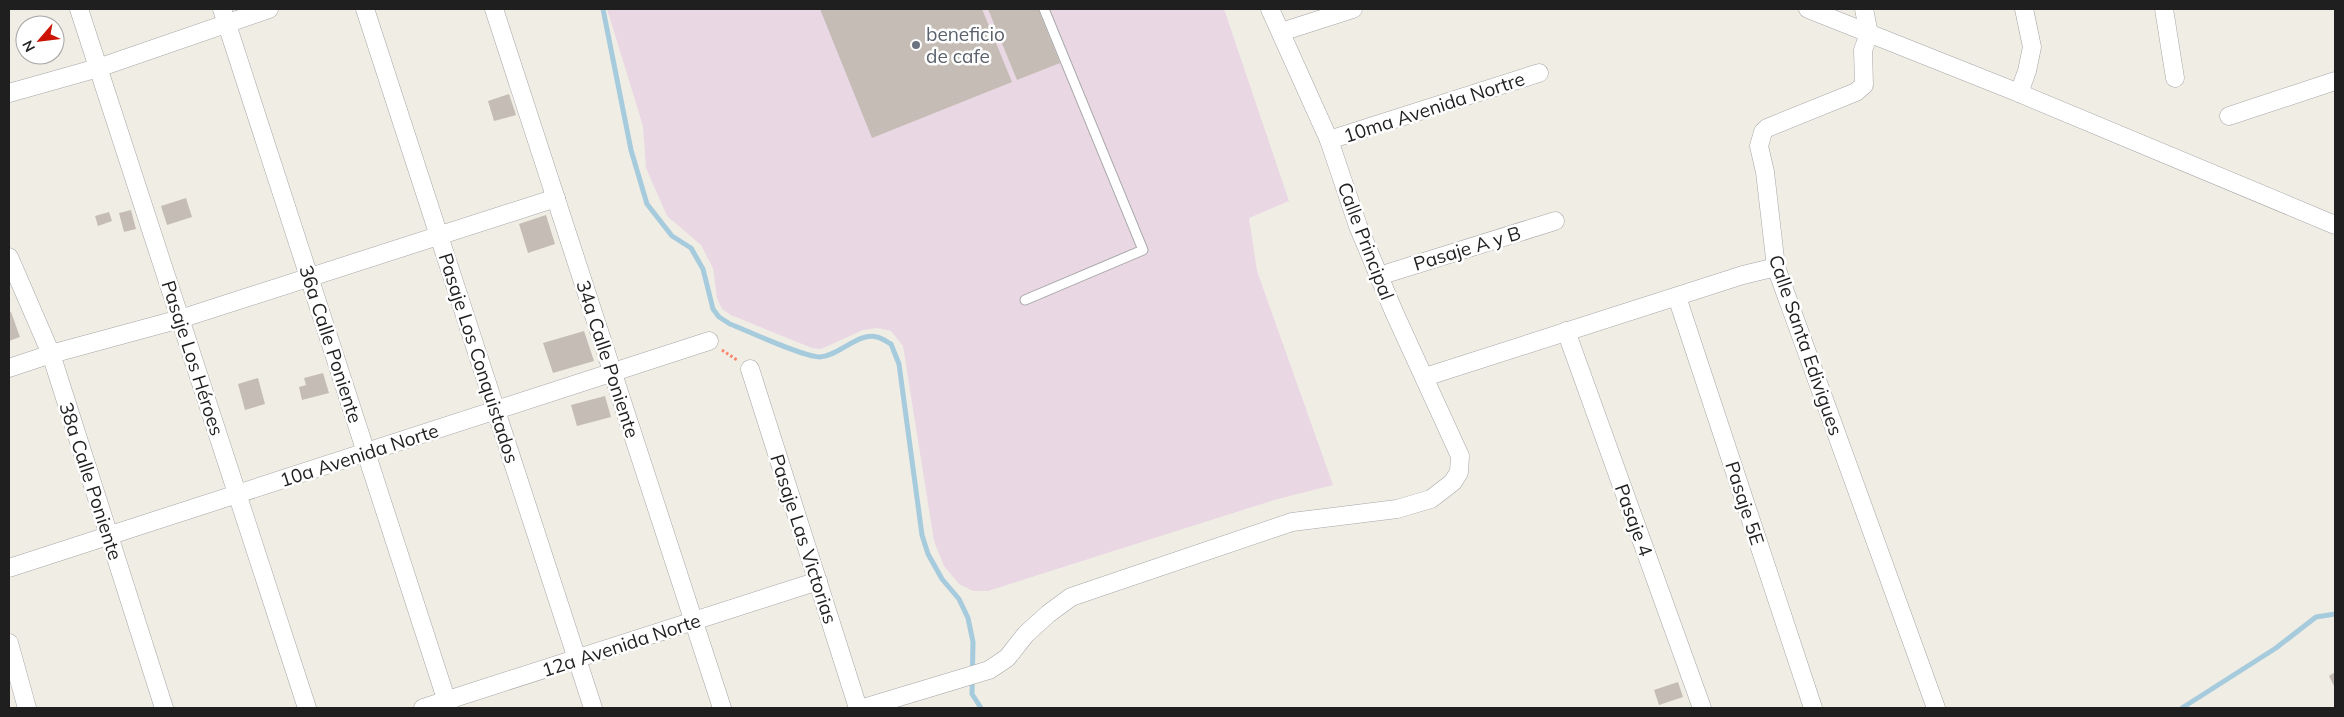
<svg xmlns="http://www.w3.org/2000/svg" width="2344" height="717" font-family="Mulish,sans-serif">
  <rect width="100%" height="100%" fill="#f0ede5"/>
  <path fill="#e9d7e4" d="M607 9H1224L1289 201 1249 218 1257 271 1333 485 1274 500 988 591H973L959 584 944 566 934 541 903 346 891 331 877 328 863 330 821 349 812 348 731 315 722 309 717 298 713 268 701 245 667 216 646 168 643 126Z"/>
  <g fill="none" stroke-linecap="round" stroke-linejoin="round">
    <g stroke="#a6cbdd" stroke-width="5">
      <path d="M603 9 631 150 647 204 672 236 691 248 703 269 713 309 719 317 730 324C748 331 803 357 820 357 839 356 858 332 877 337 882 338 887 342 891 344L899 364 922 535 928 554 942 579 959 599 968 618 973 642 972 694 981 708"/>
      <path d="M2182 708 2276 648 2316 617 2335 614"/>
    </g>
  </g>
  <g fill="#c4bcb5">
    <path d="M820 9H982L1012 82 872 138Z"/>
    <path d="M988 9H1038L1060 63 1017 80Z"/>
    <path d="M509 94 516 115 494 121 488 101Z"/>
    <path d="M186 198 192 217 167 225 161 206Z"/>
    <path d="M131 210 136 229 124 232 119 213Z"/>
    <path d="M109 212 112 221 98 226 95 216Z"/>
    <path d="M546 215 555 244 528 253 519 224Z"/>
    <path d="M11 312 20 337 9 341V313Z"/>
    <path d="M584 331 594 361 553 373 543 343Z"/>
    <path d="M323 373 329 393 302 400 299 387 306 385 304 378Z"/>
    <path d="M258 378 265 404 245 410 238 384Z"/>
    <path d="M605 396 611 417 577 426 571 405Z"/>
    <path d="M2335 672V688L2329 676Z"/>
    <path d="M1678 682 1683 697 1659 705 1654 690Z"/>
  </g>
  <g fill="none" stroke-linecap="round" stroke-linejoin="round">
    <defs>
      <path id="lane" d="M1025 300 1143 250 1044 9"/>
      <g id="street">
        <path d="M79 9 307 708"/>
        <path d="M222 9 449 708"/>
        <path d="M365 9 593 708"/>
        <path d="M494 9 722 708"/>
        <path d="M1808 9 2019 93 2335 225"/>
        <path d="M1864 9 1869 34 1863 50 1864 85 1856 92 1767 128 1763 132 1759 146 1765 172 1776 267 1936 708"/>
        <path d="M2164 9 2175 78"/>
        <path d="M1281 32 1353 9"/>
        <path d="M9 93 98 68 269 9"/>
        <path d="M2019 93 2027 71 2032 47 2024 9"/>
        <path d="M2229 116 2335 81"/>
        <path d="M1329 140 1539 73"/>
        <path d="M9 257 51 354 164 708"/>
        <path d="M1379 276 1555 221"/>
        <path d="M1677 297 1813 708"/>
        <path d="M1566 331 1702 708"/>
        <path d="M9 368 51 354 180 319 556 198"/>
        <path d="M750 369 858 708"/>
        <path d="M1425 377 1743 275 1776 267"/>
        <path d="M9 568 709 341"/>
        <path d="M9 643 27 708"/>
        <path d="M423 708 818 581"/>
        <path d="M863 708 989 670 1007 658 1026 634 1048 614 1071 597 1292 522 1397 509 1431 499 1453 482 1459 472 1460 456 1394 312 1358 226 1329 140 1270 9"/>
      </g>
    </defs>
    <use href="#lane" stroke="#a6a6a6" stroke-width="11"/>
    <use href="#street" stroke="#a6a6a6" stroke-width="19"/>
    <path stroke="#f8886e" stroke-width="3" stroke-dasharray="2.5 2.5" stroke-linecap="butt" d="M722 350 737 360"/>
    <use href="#lane" stroke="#fff" stroke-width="9"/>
    <use href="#street" stroke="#fff" stroke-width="18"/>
  </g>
  <circle fill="#6b7280" stroke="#fff" stroke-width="2" cx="916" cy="45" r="5"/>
  <g text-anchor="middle" stroke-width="5" stroke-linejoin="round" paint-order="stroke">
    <g font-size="19" fill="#5b616d" stroke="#fff" text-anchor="start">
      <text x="926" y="41">beneficio<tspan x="926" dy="22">de cafe</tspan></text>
    </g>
    <g font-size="19" fill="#1f1f1f" stroke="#fff">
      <text transform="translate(1434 107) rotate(-18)" y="7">10ma Avenida Nortre</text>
      <text transform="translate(1366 241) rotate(69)" y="7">Calle Principal</text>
      <text transform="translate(1467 248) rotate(-17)" y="7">Pasaje A y B</text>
      <text transform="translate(331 344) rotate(72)" y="7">36a Calle Poniente</text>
      <text transform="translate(1806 345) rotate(71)" y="7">Calle Santa Edivigues</text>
      <text transform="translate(193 358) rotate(72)" y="7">Pasaje Los Héroes</text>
      <text transform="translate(479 358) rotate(72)" y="7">Pasaje Los Conquistados</text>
      <text transform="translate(608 359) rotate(72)" y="7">34a Calle Poniente</text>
      <text transform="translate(359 455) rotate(-18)" y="7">10a Avenida Norte</text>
      <text transform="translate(91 481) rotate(72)" y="7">38a Calle Poniente</text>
      <text transform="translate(1745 503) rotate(72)" y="7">Pasaje 5E</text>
      <text transform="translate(1634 520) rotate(70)" y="7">Pasaje 4</text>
      <text transform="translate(804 539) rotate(72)" y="7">Pasaje Las Victorias</text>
      <text transform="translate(621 645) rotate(-18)" y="7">12a Avenida Norte</text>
    </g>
  </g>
  <rect width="2344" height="717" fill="none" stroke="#1f1f1f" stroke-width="20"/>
  <g transform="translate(40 40) rotate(242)"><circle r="24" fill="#ffffff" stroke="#a5a5a5"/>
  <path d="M0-4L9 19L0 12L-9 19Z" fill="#cb1403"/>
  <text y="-8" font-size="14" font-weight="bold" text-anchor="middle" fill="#1f1f1f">N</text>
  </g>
</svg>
